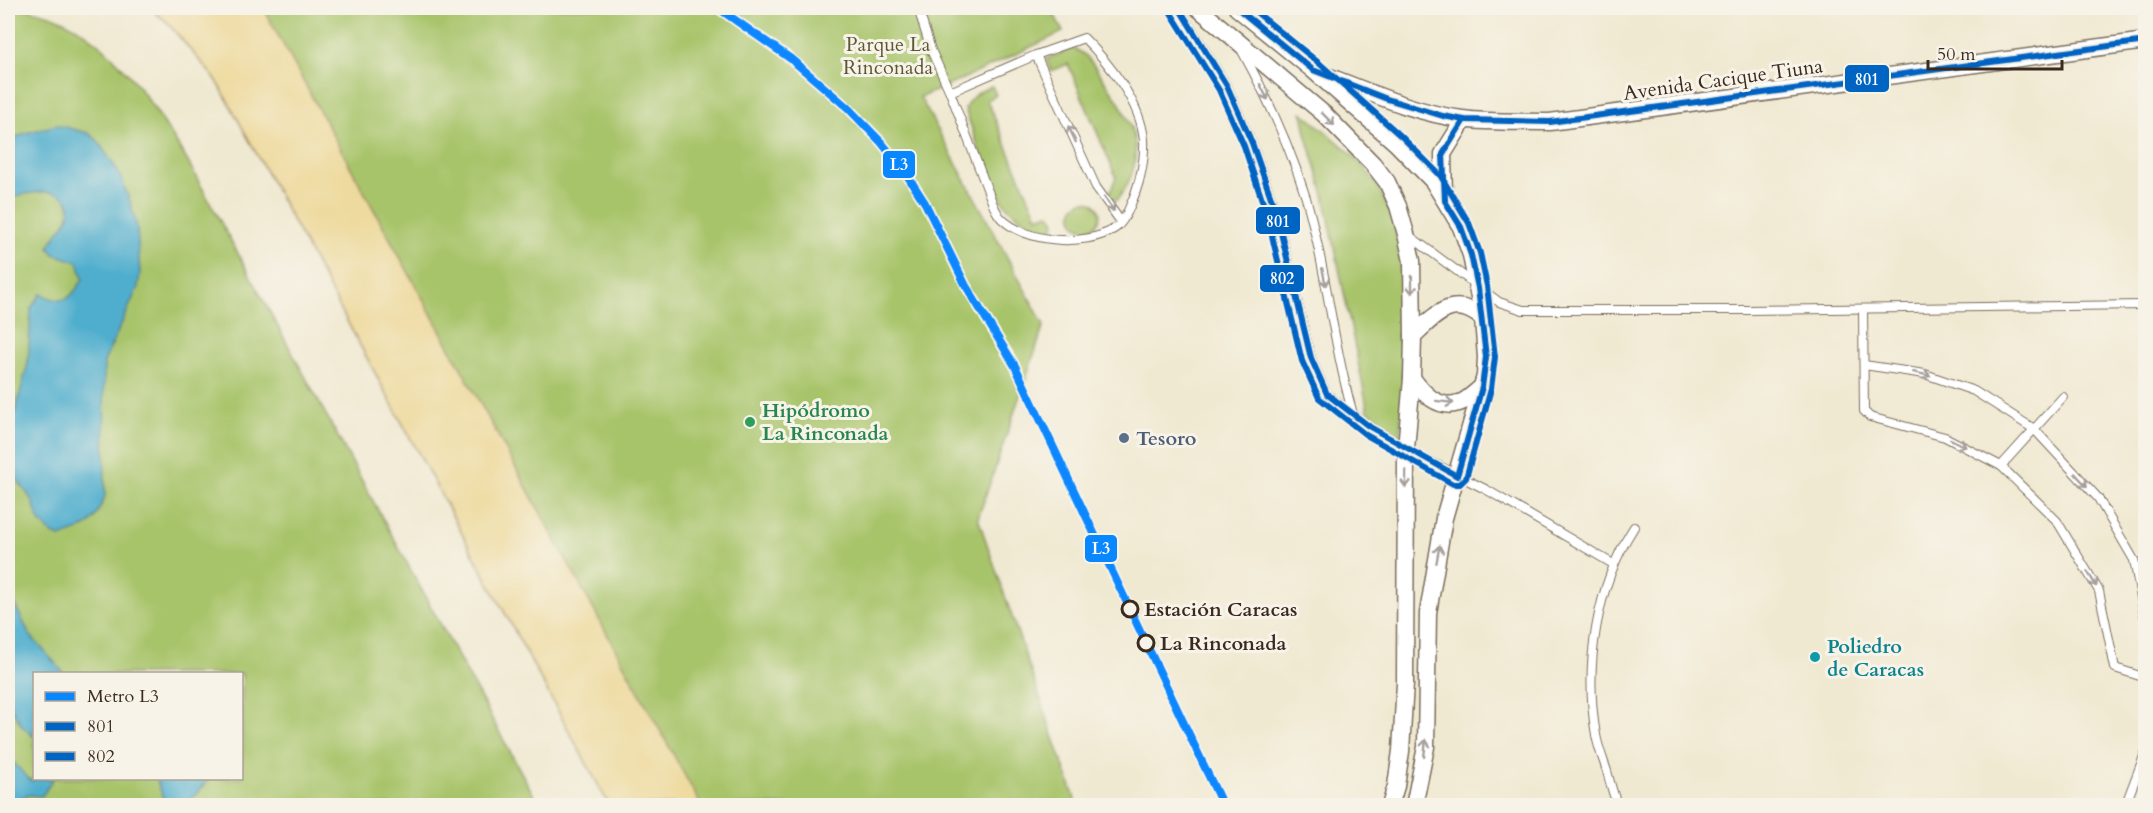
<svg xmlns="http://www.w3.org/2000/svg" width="2153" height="813" font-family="Cardo,serif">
  <rect width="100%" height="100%" fill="#f7f3e8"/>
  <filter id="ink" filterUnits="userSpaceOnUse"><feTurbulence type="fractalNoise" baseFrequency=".0167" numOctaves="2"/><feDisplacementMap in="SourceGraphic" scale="12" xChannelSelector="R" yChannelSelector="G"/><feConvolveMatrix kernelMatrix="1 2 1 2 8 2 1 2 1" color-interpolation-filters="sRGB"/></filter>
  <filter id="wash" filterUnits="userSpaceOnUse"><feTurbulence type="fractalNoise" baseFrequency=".008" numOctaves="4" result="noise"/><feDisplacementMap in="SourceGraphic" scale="24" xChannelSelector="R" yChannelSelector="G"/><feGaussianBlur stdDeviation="1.35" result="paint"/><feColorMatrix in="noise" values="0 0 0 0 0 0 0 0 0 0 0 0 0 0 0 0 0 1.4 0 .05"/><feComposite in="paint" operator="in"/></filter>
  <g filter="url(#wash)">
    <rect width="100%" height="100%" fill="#f0e9d2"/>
    <g fill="#a8c46b" stroke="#727744" stroke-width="1.5" fill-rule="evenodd">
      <path d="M8 8C95 7 148 96 188 162L539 805H8ZM34 674H242V778H34Z"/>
      <path d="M263 8H1051L1063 32 943 88 920 97 1044 325 978 518 1077 805H701Z"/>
      <path d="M1074 48 1085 55 1092 63C1123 107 1158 148 1117 200L1113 199 1109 195 1116 177 1068 64 1051 71 1046 59Z"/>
      <path d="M992 86 996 95 987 100 1037 217 1049 213 1055 221 1054 227 1047 230C1030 225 1011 214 1001 199 986 176 975 136 965 109 970 96 980 91 992 86Z"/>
      <path d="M1302 112C1324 131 1348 148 1366 170 1418 232 1405 360 1400 436L1368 411 1324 195 1306 133Z"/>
      <circle cx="1086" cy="215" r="14"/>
    </g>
    <path fill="#eeda9e" stroke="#94825e" stroke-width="1.5" d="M149 8H263L701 805H609L217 81 166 21Z"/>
    <g fill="#50aece" stroke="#466c76" stroke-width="1.5">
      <path d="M57 125 88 133 97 140 118 171 130 201 137 227 140 273 138 287 104 362 105 496C93 527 89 526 60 537L52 534 39 520 32 500 8 467V436L11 428 28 363 31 308 41 294C66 306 69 300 83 279L78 262 54 254 49 248C52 235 66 228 69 215 76 182 23 192 8 200V141L26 133Z"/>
      <path d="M8 591 30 635 64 673 34 674V737L22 726 8 703Z"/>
      <path d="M8 757 31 781 36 779H53L42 796 26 795 15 805H8Z"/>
      <path d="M156 779H208C200 792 189 804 173 805L163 797Z"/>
    </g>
  </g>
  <g filter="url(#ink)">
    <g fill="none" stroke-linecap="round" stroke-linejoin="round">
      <defs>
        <g id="lane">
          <path d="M918 8 931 50 950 92"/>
          <path d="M1179 8 1227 86 1252 143 1276 212 1311 358 1327 394 1370 427 1406 449 1487 490 1613 564"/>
          <path d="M1084 38C1109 63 1141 103 1144 140 1145 159 1141 177 1135 194 1130 206 1125 222 1114 229 1085 247 1025 243 1001 218 998 215 996 210 994 207L950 92 1036 55Z"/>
          <path d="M1242 51C1268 98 1290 147 1306 198 1327 269 1332 343 1353 414"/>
          <path d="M1036 55 1096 187 1121 222"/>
          <path d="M1407 234 1499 302 1523 310H1747L2146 305"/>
          <path d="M1863 309 1864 411 1870 417 1945 437 2001 466 2057 521 2099 591 2115 668 2146 678"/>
          <path d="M1864 365 1925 374 1974 391 2034 429 2098 498 2134 560 2146 624"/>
          <path d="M2001 466 2063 397"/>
          <path d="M1618 806C1613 795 1610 782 1607 771 1603 759 1598 747 1596 735 1584 666 1596 586 1634 527"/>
          <path d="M2125 806 2146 751"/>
        </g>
        <g id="street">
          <path d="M1198 8 1324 114 1373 164 1387 182 1398 206 1406 234 1412 261 1413 336 1412 378 1406 449 1405 683 1401 751 1396 786 1390 806"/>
          <path d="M1237 8 1313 70 1396 143 1433 181 1461 227 1471 255 1483 319 1486 357 1485 376 1444 518 1428 613 1426 747 1414 806"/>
          <path d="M1325 75C1369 92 1415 113 1462 119 1490 123 1521 121 1550 122L2146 41"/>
          <path d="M1444 197 1443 154 1464 120"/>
          <path d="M1413 336C1435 315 1454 293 1483 319"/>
          <path d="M1412 378C1423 393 1438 410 1459 403 1467 401 1475 392 1482 387"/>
        </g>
      </defs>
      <use href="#lane" stroke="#7a6d5d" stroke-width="10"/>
      <use href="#street" stroke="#7a6d5d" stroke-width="19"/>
      <use href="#lane" stroke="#fff" stroke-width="8"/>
      <use href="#street" stroke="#fff" stroke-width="16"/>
      <defs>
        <g id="bus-1">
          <path d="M1179 8 1227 86 1252 143 1276 212 1311 358 1327 394 1370 427 1457 476 1482 387 1486 357 1478 288 1471 255 1461 227 1445 201 1443 154 1464 120"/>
          <path d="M1237 8 1313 70 1387 99 1443 116 1464 120 1550 122 2146 41"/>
        </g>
        <path id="bus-2" d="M1171 13 1219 90 1244 146 1267 215 1302 361 1319 398 1366 435 1453 484H1460L1466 478 1491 389 1495 357 1487 286 1480 253 1469 223 1440 175 1402 137 1319 63 1251 8"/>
      </defs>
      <use href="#bus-1" stroke="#f7f3e8" stroke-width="10"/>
      <use href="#bus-2" stroke="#f7f3e8" stroke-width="10"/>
      <use href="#bus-1" stroke="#0064c3" stroke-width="6"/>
      <use href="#bus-2" stroke="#0064c3" stroke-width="6"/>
      <defs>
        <path id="metro-1" d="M718 8 791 59 848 108 881 142 905 172 925 203 966 286 1015 366 1223 806"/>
      </defs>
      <use href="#metro-1" stroke="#f7f3e8" stroke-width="12"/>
      <use href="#metro-1" stroke="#0887ff" stroke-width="8"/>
    </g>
    <defs><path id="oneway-shaft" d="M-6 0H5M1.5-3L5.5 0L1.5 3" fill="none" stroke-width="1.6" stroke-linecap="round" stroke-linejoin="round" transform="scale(1.5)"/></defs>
    <g stroke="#a79f9a">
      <use href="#oneway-shaft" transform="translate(1264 92) rotate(63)"/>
      <use href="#oneway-shaft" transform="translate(1328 119) rotate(45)"/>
      <use href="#oneway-shaft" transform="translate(1072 134) rotate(-115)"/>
      <use href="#oneway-shaft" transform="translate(1109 204) rotate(55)"/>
      <use href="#oneway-shaft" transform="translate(1324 277) rotate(78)"/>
      <use href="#oneway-shaft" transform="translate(1412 285) rotate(89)"/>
      <use href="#oneway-shaft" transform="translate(1922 374) rotate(12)"/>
      <use href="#oneway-shaft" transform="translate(1445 402) rotate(7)"/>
      <use href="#oneway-shaft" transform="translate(1958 443) rotate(27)"/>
      <use href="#oneway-shaft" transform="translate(1406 479) rotate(91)"/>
      <use href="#oneway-shaft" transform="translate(2081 480) rotate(47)"/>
      <use href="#oneway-shaft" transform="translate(1438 554) rotate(-80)"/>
      <use href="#oneway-shaft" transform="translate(2092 579) rotate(59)"/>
      <use href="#oneway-shaft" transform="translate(1425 748) rotate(-84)"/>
    </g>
  </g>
  <circle fill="#2e9e5b" stroke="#f7f3e8" stroke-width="2" cx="750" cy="422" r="6"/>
  <circle fill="#5c6f8a" stroke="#f7f3e8" stroke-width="2" cx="1124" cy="438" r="6"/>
  <g fill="#f7f3e8" stroke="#3b2a1e" stroke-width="3">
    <circle cx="1130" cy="609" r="8"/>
    <circle cx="1146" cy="643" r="8"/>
  </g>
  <circle fill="#0f9aa8" stroke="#f7f3e8" stroke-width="2" cx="1815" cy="657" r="6"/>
  <g text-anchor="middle" stroke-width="6" stroke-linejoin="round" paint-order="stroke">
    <g font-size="20" fill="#5c5835" stroke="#f7f3e8">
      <text x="888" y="51">Parque La<tspan x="888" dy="23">Rinconada</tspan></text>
    </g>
    <g font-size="20" fill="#3b2a1e" stroke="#f7f3e8">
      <text transform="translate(1723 79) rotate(-8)" y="7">Avenida Cacique Tiuna</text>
    </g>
    <g font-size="20" font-weight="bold" fill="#27864d" stroke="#f7f3e8" text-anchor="start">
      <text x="762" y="417">Hipódromo<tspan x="762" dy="23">La Rinconada</tspan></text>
    </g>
    <g font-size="20" font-weight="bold" fill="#4e5e75" stroke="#f7f3e8" text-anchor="start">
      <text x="1136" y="445">Tesoro</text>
    </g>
    <g font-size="20" font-weight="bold" fill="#3b2a1e" stroke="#f7f3e8" text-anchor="start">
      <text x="1144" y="616">Estación Caracas</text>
      <text x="1160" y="650">La Rinconada</text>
    </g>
    <g font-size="20" font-weight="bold" fill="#0d838f" stroke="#f7f3e8" text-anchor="start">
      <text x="1827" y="653">Poliedro<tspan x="1827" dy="23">de Caracas</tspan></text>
    </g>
  </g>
  <g stroke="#f7f3e8" stroke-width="2">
    <rect x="1844" y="64" width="46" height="29" rx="6" fill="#0064c3"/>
    <rect x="882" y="150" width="34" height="29" rx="6" fill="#0887ff"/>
    <rect x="1255" y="206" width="46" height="29" rx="6" fill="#0064c3"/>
    <rect x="1259" y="264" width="46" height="29" rx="6" fill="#0064c3"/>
    <rect x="1084" y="534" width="34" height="29" rx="6" fill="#0887ff"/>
  </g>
  <g font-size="16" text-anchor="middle" font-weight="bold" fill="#fff">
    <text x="1867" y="85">801</text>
    <text x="899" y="170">L3</text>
    <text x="1278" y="227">801</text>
    <text x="1282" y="284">802</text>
    <text x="1101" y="554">L3</text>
  </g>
  <rect width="2153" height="813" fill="none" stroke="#f7f3e8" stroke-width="30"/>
  <rect x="33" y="672" width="210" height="108" fill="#f7f3e8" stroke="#aca397" stroke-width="1.5"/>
  <rect x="45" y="692" width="30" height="9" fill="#0887ff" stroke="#aca397" stroke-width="1.5"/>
  <text x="87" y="702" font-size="18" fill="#3b2a1e">Metro L3</text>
  <rect x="45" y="722" width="30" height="9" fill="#0064c3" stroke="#aca397" stroke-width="1.5"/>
  <text x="87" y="732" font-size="18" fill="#3b2a1e">801</text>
  <rect x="45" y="752" width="30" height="9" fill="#0064c3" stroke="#aca397" stroke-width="1.5"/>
  <text x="87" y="762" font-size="18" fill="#3b2a1e">802</text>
  <path d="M1928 60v9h134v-9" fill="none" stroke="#3b2a1e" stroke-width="3"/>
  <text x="1937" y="60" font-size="18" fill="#3b2a1e" stroke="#f7f3e8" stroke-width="4.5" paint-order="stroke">50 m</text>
</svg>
